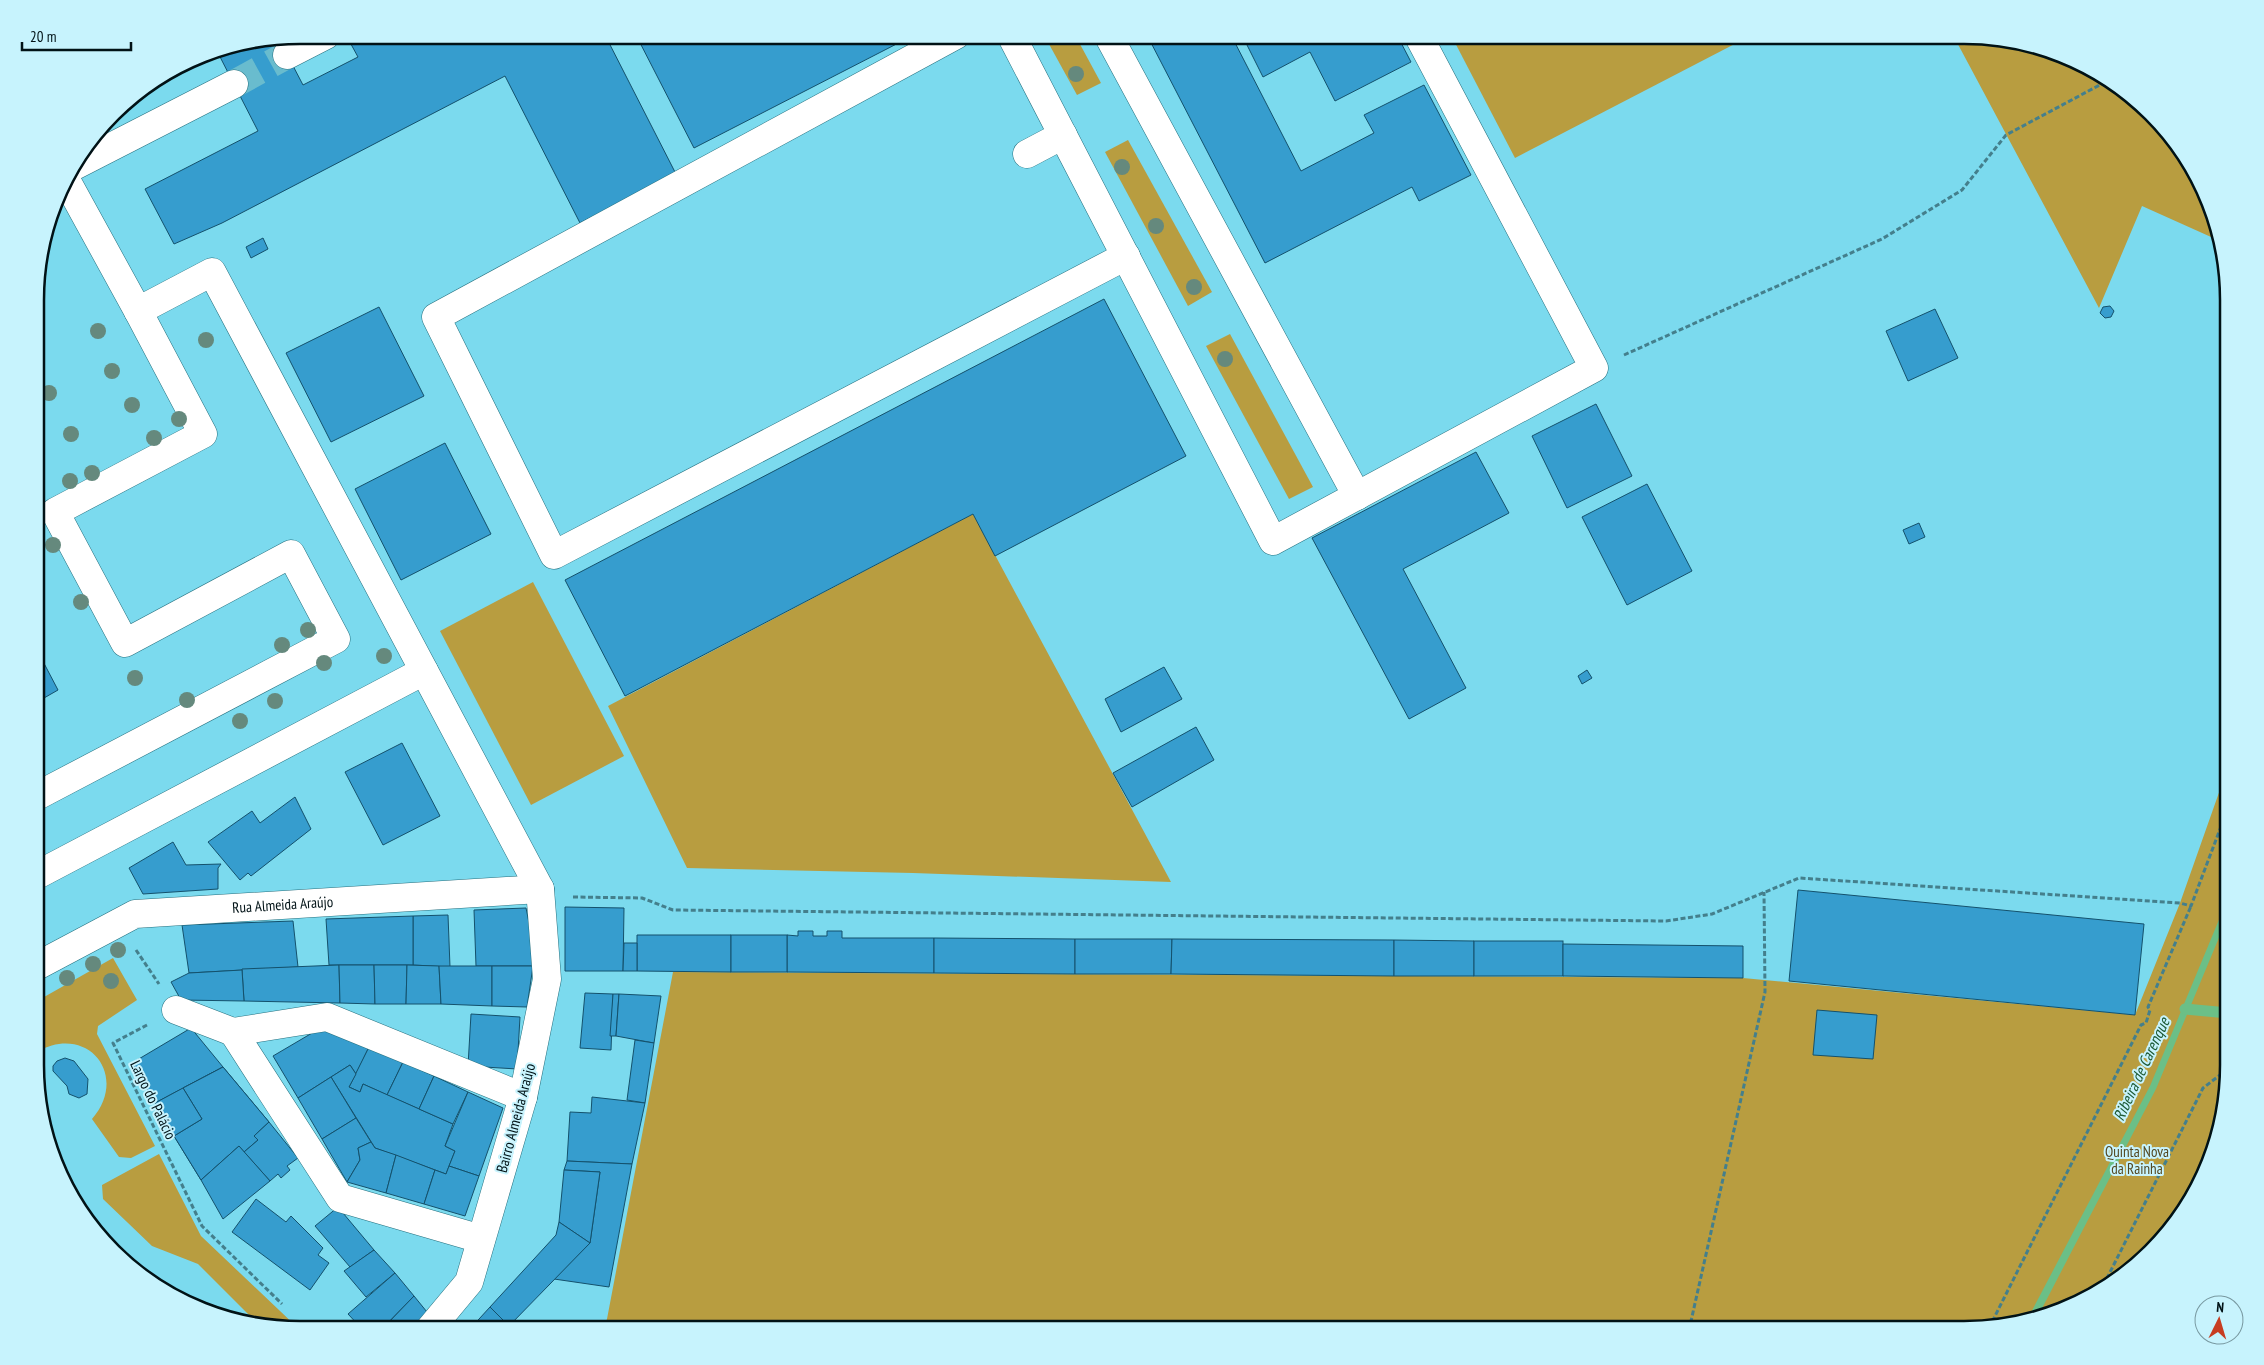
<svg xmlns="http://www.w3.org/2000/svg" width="2264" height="1365" font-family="'PT Sans Narrow',sans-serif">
  <rect width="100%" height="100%" fill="#7bdaee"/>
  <g fill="#b89d40">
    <path d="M1044 35H1075L1101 83 1077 95Z"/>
    <path d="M1451 35H1752L1515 158Z"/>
    <path d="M1953 35 2033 44 2097 71 2151 112 2193 167 2215 215 2220 241 2142 206 2099 308Z"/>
    <path d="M1128 140 1212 292 1188 306 1105 152Z"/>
    <path d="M1230 334 1313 487 1289 499 1206 346Z"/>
    <path d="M973 514 1171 882 913 873 687 868 608 706Z"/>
    <path d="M533 582 624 756 531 805 440 631Z"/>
    <path d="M2228 767V1083L2215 1150 2193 1198 2152 1252 2097 1294 2033 1321 1982 1329 602 1330 607 1319 673 972 1743 978 2135 1015 2180 903Z"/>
    <path d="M113 958 137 1000 98 1026 97 1034 155 1146 131 1158 119 1157 92 1119C130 1075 87 1023 37 1052V1001Z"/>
    <path d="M159 1154 201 1236 300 1330 259 1325 198 1264 152 1246 103 1199 102 1185Z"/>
  </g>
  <path fill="#6bbf87" d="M2228 898V916L2156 1089 2036 1320 2026 1322 2150 1086Z"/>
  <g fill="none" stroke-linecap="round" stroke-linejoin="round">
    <path stroke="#6bbf87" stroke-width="11" d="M2185 1009 2228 1013"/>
  </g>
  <g fill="#369dce" stroke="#14516c" fill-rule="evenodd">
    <path d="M346 35H605L676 174 580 223 505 76 222 223 174 244 145 189 258 131 217 51 279 39 303 85 358 57Z"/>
    <path d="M636 35H914L694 148Z"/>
    <path d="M1147 35H1231L1301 171 1374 133 1364 115 1424 85 1471 175 1419 201 1412 187 1265 263Z"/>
    <path d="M1242 35H1397L1411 62 1335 101 1310 52 1263 77Z"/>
    <path d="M263 238 268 249 251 258 246 247Z"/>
    <path d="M1104 299 1186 456 995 556 973 514 625 696 565 580Z"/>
    <path d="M2110 306 2114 311 2111 317 2105 318 2100 313 2103 307Z"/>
    <path d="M379 307 424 396 331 442 286 353Z"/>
    <path d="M1935 309 1958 358 1908 381 1886 331Z"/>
    <path d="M1596 404 1632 476 1567 508 1532 436Z"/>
    <path d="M445 443 491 534 401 580 355 489Z"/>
    <path d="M1476 452 1509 513 1403 569 1466 688 1409 719 1312 538Z"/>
    <path d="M1647 484 1692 571 1627 605 1582 517Z"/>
    <path d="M1919 523 1925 537 1909 544 1903 530Z"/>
    <path d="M37 650 58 690 37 702Z"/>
    <path d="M1164 667 1182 699 1121 732 1105 699Z"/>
    <path d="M1587 670 1592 678 1582 684 1578 676Z"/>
    <path d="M1196 727 1214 760 1132 807 1113 773Z"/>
    <path d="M402 743 440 816 383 845 345 772Z"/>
    <path d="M295 797 311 829 251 876 248 873 240 880 208 842 252 811 260 823Z"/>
    <path d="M173 842 186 865 221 864 218 868V889L143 894 129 868Z"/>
    <path d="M1798 890 2144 924 2135 1015 1789 981Z"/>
    <path d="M565 907 624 908 623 971H565Z"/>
    <path d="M526 908 538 966H476L474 910Z"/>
    <path d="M448 915 450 967 413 965V916Z"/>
    <path d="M413 916V965H329L326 919Z"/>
    <path d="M293 921 298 967 189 973 182 925Z"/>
    <path d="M798 931H813V936H827V931H842V938H934V973L787 972V935L798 936Z"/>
    <path d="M637 935H731V972L637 971Z"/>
    <rect x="731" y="935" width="56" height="37"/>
    <path d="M934 938 1075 939V974L934 973Z"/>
    <path d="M1075 939H1172L1171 974H1075Z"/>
    <path d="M1172 939 1394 940V976L1171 974Z"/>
    <path d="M1394 940 1474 941V976H1394Z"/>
    <rect x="1474" y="941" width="89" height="35"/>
    <path d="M624 943H637V971H623Z"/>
    <path d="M1563 944 1743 946V978L1563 976Z"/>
    <path d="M339 965 340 1003 244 1001 242 969Z"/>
    <path d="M339 965H374L375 1004 340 1003Z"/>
    <path d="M374 965H407L406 1004H375Z"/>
    <path d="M407 965 439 966 441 1004H406Z"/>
    <path d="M439 966H492V1006L441 1004Z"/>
    <path d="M492 966H533L527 1007 492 1006Z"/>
    <path d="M242 970 244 1001 181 1000 171 982 189 973Z"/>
    <path d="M585 993 613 994 611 1050 580 1048Z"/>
    <path d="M613 994H619L616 1036H610Z"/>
    <path d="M619 994 661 996 654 1043 616 1036Z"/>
    <path d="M1817 1010 1877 1015 1873 1059 1813 1055Z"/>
    <path d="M471 1014 520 1017 517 1069 468 1066Z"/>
    <path d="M324 1026 369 1047 356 1074 350 1065 298 1098 273 1056Z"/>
    <path d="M191 1028 223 1067 155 1103 132 1063Z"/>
    <path d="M635 1040 654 1043 645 1103 627 1100Z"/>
    <path d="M369 1047 403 1062 387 1095 363 1084 360 1092 349 1087Z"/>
    <path d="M65 1058 74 1061 88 1079 87 1094 79 1098 69 1094 67 1086 53 1071V1066L57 1061Z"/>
    <path d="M403 1062 434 1076 419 1109 387 1095Z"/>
    <path d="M350 1065 356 1074 349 1087 360 1092 363 1084 453 1124 445 1146 455 1151 446 1174 375 1148 331 1077Z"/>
    <path d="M223 1067 269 1122 254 1136 258 1140 244 1152 239 1146 201 1180 174 1136 202 1119 183 1088ZM211 1117 223 1135 220 1137 208 1119Z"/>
    <path d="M223 1067 269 1122 254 1136 258 1140 244 1152 239 1146 201 1180 174 1136 202 1119 183 1088Z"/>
    <path d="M434 1076 468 1092 453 1124 419 1109Z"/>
    <path d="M331 1077 356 1118 322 1139 298 1098Z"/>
    <path d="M183 1088 202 1119 174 1136 155 1103Z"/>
    <path d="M468 1092 503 1108 479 1176 449 1166 455 1151 445 1146Z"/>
    <path d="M592 1097 645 1103 632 1164 567 1161 570 1112 591 1113Z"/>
    <path d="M356 1118 371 1142 358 1148 360 1160 347 1182 322 1139Z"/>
    <path d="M269 1122 298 1158 287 1166 290 1170 281 1178 278 1174 270 1181 244 1152 258 1140 254 1136Z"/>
    <path d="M371 1142 375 1148 396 1155 386 1193 347 1182 360 1160 358 1148Z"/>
    <path d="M239 1146 270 1181 223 1219 201 1180Z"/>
    <path d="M396 1155 435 1170 424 1204 386 1193Z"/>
    <path d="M567 1161 632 1164 609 1287 554 1279 590 1243 600 1172 564 1170Z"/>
    <path d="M449 1166 479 1176 465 1216 424 1204 435 1170 446 1174Z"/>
    <path d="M564 1170 600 1172 590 1243 559 1222Z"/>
    <path d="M256 1199 286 1222 291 1216 323 1248 318 1255 329 1263 310 1290 232 1232Z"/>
    <path d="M338 1207 374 1250 350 1267 315 1226Z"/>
    <path d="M559 1222 590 1243 509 1326 490 1307 556 1235Z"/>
    <path d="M374 1250 395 1273 366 1297 344 1271Z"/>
    <path d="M395 1273 414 1296 381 1330H363L348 1314Z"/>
    <path d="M414 1296 427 1312 414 1330H396L388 1323Z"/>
    <path d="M490 1307 509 1326 505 1330H469Z"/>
  </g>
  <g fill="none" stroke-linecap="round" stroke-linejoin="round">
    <path stroke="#69bcce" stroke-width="28" stroke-dasharray="28 14" stroke-linecap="butt" d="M234 84 287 55"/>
    <defs>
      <g id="minor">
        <path d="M956 35 436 317 554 555 1126 256"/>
        <path d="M1011 35 1273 541 1594 368 1418 35"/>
        <path d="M1108 35 1357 496"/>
        <path d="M287 55 326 35"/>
        <path d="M1027 154 1063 135"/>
        <path d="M74 166 234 84"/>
        <path d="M65 178 138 311 212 272 540 889 547 979 523 1097 469 1282 429 1330"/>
        <path d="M37 796 336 639 291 554 125 643 55 512 203 434 138 311"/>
        <path d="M37 875 424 671"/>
        <path id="s1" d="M37 966 135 914 540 889"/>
        <path d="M176 1010 233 1032"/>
        <path d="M481 1239 340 1198 233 1032 327 1017 523 1097"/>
      </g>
    </defs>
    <use href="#minor" stroke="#25707f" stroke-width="29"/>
    <g stroke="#447f8c" stroke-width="3" stroke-dasharray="5 2.5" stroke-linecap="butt">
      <path d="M1624 355 1882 239 1962 190 2006 135 2109 80"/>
      <path d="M573 897 642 898 673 910 1666 921 1712 914 1799 878 2180 903 2191 906 2228 808"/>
      <path d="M136 950 159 984"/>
      <path d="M147 1025 113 1043 202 1226 282 1304"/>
      <path d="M2100 1292 2203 1088 2228 1069"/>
      <path d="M1989 1328 2141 1025 2146 1023 2150 1010 2148 1007 2191 906"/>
      <path d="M1689 1330 1765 992 1764 892"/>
    </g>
    <use href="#minor" stroke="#fff" stroke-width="28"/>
  </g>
  <g fill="#65897d">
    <circle cx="1076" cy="74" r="8"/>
    <circle cx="1122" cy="167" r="8"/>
    <circle cx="1156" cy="226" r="8"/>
    <circle cx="1194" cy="287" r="8"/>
    <circle cx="98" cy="331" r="8"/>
    <circle cx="206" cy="340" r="8"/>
    <circle cx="1225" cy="359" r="8"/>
    <circle cx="112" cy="371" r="8"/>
    <circle cx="49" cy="393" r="8"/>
    <circle cx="132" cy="405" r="8"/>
    <circle cx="179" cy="419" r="8"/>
    <circle cx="71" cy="434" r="8"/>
    <circle cx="154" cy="438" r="8"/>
    <circle cx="92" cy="473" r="8"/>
    <circle cx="70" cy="481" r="8"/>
    <circle cx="53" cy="545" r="8"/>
    <circle cx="81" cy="602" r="8"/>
    <circle cx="308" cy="630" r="8"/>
    <circle cx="282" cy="645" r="8"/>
    <circle cx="384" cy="656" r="8"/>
    <circle cx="324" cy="663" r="8"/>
    <circle cx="135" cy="678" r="8"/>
    <circle cx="187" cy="700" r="8"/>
    <circle cx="275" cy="701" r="8"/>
    <circle cx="240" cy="721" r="8"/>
    <circle cx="118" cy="950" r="8"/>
    <circle cx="93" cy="964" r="8"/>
    <circle cx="67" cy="978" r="8"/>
    <circle cx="111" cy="981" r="8"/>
  </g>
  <g text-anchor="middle" stroke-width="4" stroke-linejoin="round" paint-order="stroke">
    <g font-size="15" fill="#011216" stroke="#c7f3fd">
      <text dy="5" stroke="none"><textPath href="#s1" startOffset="259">Rua Almeida Araújo</textPath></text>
      <text transform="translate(153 1100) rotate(64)" y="5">Largo do Palácio</text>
      <text transform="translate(516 1118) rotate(-75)" y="5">Bairro Almeida Araújo</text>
    </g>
    <g font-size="15" fill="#534720" stroke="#c7f3fd">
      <text x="2137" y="1157">Quinta Nova<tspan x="2137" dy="17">da Rainha</tspan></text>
    </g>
    <g font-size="16" font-style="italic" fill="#1c5934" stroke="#c7f3fd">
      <text transform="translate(2141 1069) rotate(-65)" y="6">Ribeira de Carenque</text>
    </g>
  </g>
  <path d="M0 0H2264V1365H0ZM300 44H1964A256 256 0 0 1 2220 300V1065A256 256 0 0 1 1964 1321H300A256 256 0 0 1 44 1065V300A256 256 0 0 1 300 44Z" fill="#c7f3fd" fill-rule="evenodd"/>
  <path fill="none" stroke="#011216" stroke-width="2.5" d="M300 44H1964A256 256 0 0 1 2220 300V1065A256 256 0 0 1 1964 1321H300A256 256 0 0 1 44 1065V300A256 256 0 0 1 300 44Z"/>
  <g transform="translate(2219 1320) rotate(5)"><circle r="24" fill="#c7f3fd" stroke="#7899a1"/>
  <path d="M0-4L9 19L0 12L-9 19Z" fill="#c73d21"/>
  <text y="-8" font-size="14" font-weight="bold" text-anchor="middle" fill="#011216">N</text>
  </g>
  <path d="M22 42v8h109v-8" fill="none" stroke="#011216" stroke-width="2.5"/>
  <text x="30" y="42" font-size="15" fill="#011216" stroke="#c7f3fd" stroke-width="4" paint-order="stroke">20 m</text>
</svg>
